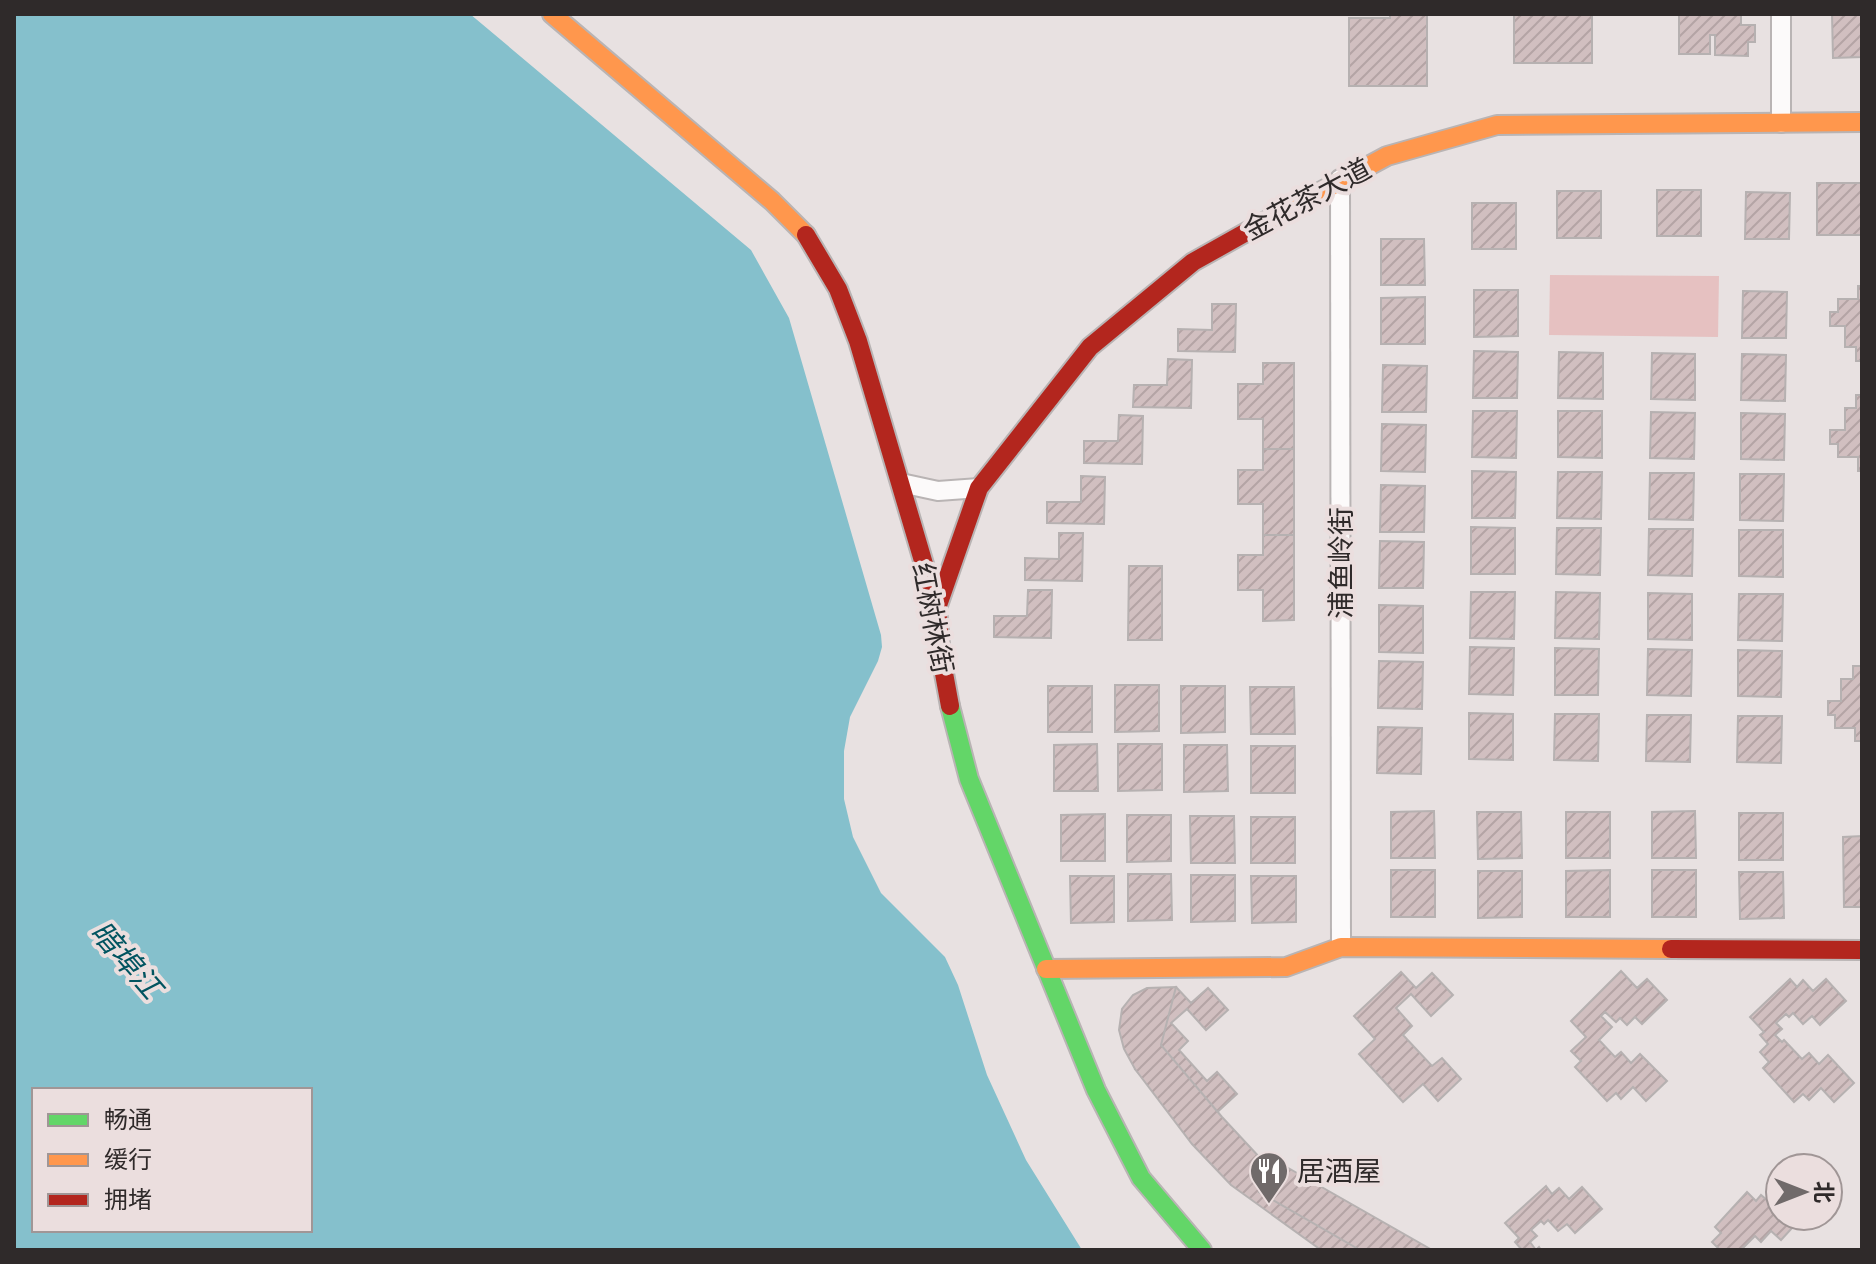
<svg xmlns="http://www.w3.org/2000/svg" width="1876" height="1264" font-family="Roboto,'Noto Sans SC',sans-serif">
  <defs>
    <pattern id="building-hatch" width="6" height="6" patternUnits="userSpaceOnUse" patternTransform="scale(2)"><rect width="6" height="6" fill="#d1bfc0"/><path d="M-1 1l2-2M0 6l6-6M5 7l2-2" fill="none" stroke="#b4a4a5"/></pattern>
  </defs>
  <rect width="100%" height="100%" fill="#e8e1e1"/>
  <path fill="#e6c1c1" d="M1550 275 1719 276 1718 337 1549 335Z"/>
  <path fill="#85c0cc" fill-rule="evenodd" d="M14 14H470L751 250 789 318 881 635 882 647 878 661 850 717 844 751V799L853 837 881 893 945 957 958 985 987 1075 1026 1160 1082 1250H14ZM34 1090H310V1230H34Z"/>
  <g fill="url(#building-hatch)" stroke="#b6b1b1" stroke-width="2">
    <path d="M1390 14H1427V86H1349V18H1390Z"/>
    <rect x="1514" y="14" width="78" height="49"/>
    <path d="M1679 14H1741V25H1755V42H1748V56L1715 55V35H1710V54H1679Z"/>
    <path d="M1832 14H1862V57L1833 58Z"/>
    <rect x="1817" y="183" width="45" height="52"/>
    <rect x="1657" y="190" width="44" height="46"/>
    <rect x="1557" y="191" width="44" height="47"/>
    <path d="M1746 192 1790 193 1789 239H1745Z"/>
    <rect x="1472" y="203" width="44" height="46"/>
    <path d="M1381 239H1424L1425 285H1381Z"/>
    <path d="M1858 286H1862V361H1856V347H1845V326H1830V312H1838V299H1858Z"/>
    <path d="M1474 290H1518V336L1474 337Z"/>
    <path d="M1743 291 1787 292 1786 338H1742Z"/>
    <path d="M1425 297V344H1381V298Z"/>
    <path d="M1212 304H1236L1235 352 1178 351V329L1212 330Z"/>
    <path d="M1474 351 1518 352 1517 398H1473Z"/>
    <path d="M1559 352 1603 353V399L1558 398Z"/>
    <path d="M1652 353 1695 354V400L1651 399Z"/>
    <path d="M1742 354 1786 355 1785 401 1741 400Z"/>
    <path d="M1168 359 1192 360 1191 408 1133 407 1134 385H1167Z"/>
    <path d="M1263 363H1294V449H1263V419H1238V384H1263Z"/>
    <path d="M1383 365 1427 366 1426 412H1382Z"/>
    <path d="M1856 395H1862V471H1858V457H1838V444H1830V430H1845V408H1856Z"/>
    <path d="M1473 411H1517L1516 458 1472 457Z"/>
    <path d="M1558 411H1602V458L1558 457Z"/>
    <path d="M1651 412 1695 413 1694 459 1650 458Z"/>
    <path d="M1741 413 1785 414 1784 460 1741 459Z"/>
    <path d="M1119 415 1143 416 1142 464 1084 463V441H1118Z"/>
    <path d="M1382 424 1426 425 1425 472 1381 471Z"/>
    <path d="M1263 449H1294V535H1263V504H1238V470H1263Z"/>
    <path d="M1472 471 1516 472 1515 518H1472Z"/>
    <path d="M1558 472H1602L1601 519 1557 518Z"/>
    <path d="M1650 473H1694L1693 520 1649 519Z"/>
    <path d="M1740 474H1784L1783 521 1740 520Z"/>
    <path d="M1081 476 1105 477 1104 524 1047 523V502H1081Z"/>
    <path d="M1381 485 1425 486 1424 532H1380Z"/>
    <path d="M1471 527 1515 528V574H1471Z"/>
    <path d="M1557 528H1601L1600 575 1556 574Z"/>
    <path d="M1649 529H1693L1692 576 1648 575Z"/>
    <path d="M1739 530H1783V577L1739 576Z"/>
    <path d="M1059 533H1083L1082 581 1025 580V558L1059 559Z"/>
    <path d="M1263 535H1294V620L1263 621V590H1238V555H1263Z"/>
    <path d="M1380 541 1424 542 1423 588H1379Z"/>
    <path d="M1129 566H1162V640H1128Z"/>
    <path d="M1028 590H1052L1051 638 994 637V616H1027Z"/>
    <path d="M1471 592H1515L1514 639 1470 638Z"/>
    <path d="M1556 592 1600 593 1599 639 1555 638Z"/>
    <path d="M1648 593 1692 594V640L1648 639Z"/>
    <path d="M1739 594H1783L1782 641 1738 640Z"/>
    <path d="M1379 605 1423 606V653L1379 652Z"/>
    <path d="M1470 647 1514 648 1513 695 1469 694Z"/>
    <path d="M1555 648 1599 649 1598 695H1555Z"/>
    <path d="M1648 649 1692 650 1691 696 1647 695Z"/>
    <path d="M1738 650 1782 651 1781 697 1738 696Z"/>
    <path d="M1379 661 1423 662 1422 709 1378 708Z"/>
    <path d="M1853 666H1862V741H1855V728H1835V715H1828V701H1841V679H1853Z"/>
    <path d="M1115 685H1159V731L1115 732Z"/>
    <rect x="1048" y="686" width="44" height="46"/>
    <path d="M1181 686H1225V732L1181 733Z"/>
    <path d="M1250 687H1294L1295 734H1251Z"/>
    <path d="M1469 713 1513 714V760L1469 759Z"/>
    <path d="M1555 714H1599L1598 761 1554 760Z"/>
    <path d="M1647 715H1691L1690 762 1646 761Z"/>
    <path d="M1738 716H1782L1781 763 1737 762Z"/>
    <path d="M1378 727 1422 728 1421 774 1377 773Z"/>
    <path d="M1097 744 1098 791H1054V745Z"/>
    <path d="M1118 744H1162V790L1118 791Z"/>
    <path d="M1184 745H1227L1228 791 1184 792Z"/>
    <rect x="1251" y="746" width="44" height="47"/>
    <path d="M1434 811 1435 858H1391V812Z"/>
    <path d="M1695 811 1696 858H1652V812Z"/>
    <path d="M1477 812H1521L1522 858 1478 859Z"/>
    <rect x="1566" y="812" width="44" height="46"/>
    <rect x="1739" y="813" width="44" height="47"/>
    <path d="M1105 814V861H1061V815Z"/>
    <path d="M1127 815H1171V861L1127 862Z"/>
    <path d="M1190 816H1234L1235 863H1191Z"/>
    <rect x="1251" y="817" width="44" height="46"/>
    <path d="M1862 836V907H1844L1843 837Z"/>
    <rect x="1391" y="870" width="44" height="47"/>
    <path d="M1610 870V917H1566V871Z"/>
    <rect x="1652" y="870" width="44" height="47"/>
    <path d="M1478 871H1522V917L1478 918Z"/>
    <path d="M1739 872H1783L1784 918 1740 919Z"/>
    <path d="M1128 874H1171L1172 920 1128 921Z"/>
    <path d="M1191 875H1235V921L1191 922Z"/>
    <path d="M1070 876H1114V922L1071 923Z"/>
    <path d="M1251 876H1296V922L1252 923Z"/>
    <path d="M1621 971 1637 988 1647 979 1667 1000 1642 1024 1635 1017 1627 1025 1620 1018 1616 1022 1605 1012 1601 1016 1612 1027 1599 1040 1615 1057 1621 1052 1631 1063 1640 1054 1667 1081 1646 1101 1633 1087 1621 1099 1616 1093 1607 1101 1575 1067 1581 1061 1571 1051 1586 1037 1571 1021Z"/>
    <path d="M1401 972 1416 988 1432 973 1453 995 1431 1016 1411 994 1396 1008 1412 1026 1403 1035 1432 1066 1442 1058 1461 1079 1438 1101 1423 1084 1403 1102 1359 1054 1375 1039 1354 1016Z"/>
    <path d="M1790 979 1797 987 1803 980 1813 991 1826 979 1846 1001 1820 1025 1812 1016 1803 1024 1793 1013 1789 1017 1786 1014 1776 1023 1782 1029 1775 1035 1782 1042 1784 1040 1802 1059 1809 1053 1819 1064 1828 1055 1854 1083 1834 1102 1821 1088 1809 1100 1803 1094 1794 1102 1763 1068 1769 1062 1760 1052 1768 1044 1760 1035 1764 1032 1750 1017Z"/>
    <path d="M1176 987 1191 1003 1208 988 1228 1010 1206 1030 1187 1009 1171 1023 1188 1041 1179 1050 1207 1081 1217 1072 1237 1094 1213 1116 1198 1099 1179 1117 1135 1069 1151 1054 1129 1030Z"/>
    <path d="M1176 987 1161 1045 1222 1117 1276 1175 1334 1216 1387 1242 1412 1250H1321L1231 1185 1192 1144 1135 1069 1124 1049 1119 1030 1122 1009 1133 995 1147 988Z"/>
    <path d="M1276 1161 1432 1250H1360L1259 1192Z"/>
    <path d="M1546 1186 1552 1194 1559 1188 1569 1199 1582 1187 1602 1209 1575 1233 1567 1224 1558 1231 1548 1220 1544 1224 1541 1221 1531 1230 1537 1236 1530 1242 1536 1250 1539 1247 1541 1250H1522L1515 1242 1519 1238 1505 1223Z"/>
    <path d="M1747 1192 1756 1201 1761 1195 1774 1206 1780 1199V1216H1803L1781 1240 1771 1231 1761 1242 1755 1236 1741 1250H1720L1712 1242 1721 1233 1715 1227Z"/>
  </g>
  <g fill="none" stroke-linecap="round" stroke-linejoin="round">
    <defs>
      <g id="street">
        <path d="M1781 14V123"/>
        <path d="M1340 179 1341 947"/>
        <path d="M901 483 938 491 979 488"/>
      </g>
      <path id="fast" d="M950 706 969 779 1096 1090 1141 1178 1202 1250"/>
      <g id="slow">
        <path d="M552 14 772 201 806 235"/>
        <path d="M1266 221 1387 156 1497 125 1862 122"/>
        <path d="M1046 969 1286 967 1341 947 1671 949"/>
      </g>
      <g id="jam">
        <path d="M806 235 838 289 858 341 937 608 941 657 950 706"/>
        <path d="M937 608 979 488 1090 347 1193 262 1266 221"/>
        <path d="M1671 949 1862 950"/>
      </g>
    </defs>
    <use href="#street" stroke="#b9b4b4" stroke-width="22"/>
    <use href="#fast" stroke="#b9b4b4" stroke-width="22"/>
    <use href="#slow" stroke="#b9b4b4" stroke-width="22"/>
    <use href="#jam" stroke="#b9b4b4" stroke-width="22"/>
    <use href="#street" stroke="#fcfafa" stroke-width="18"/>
    <use href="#fast" stroke="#63d668" stroke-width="18"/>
    <use href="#slow" stroke="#ff974d" stroke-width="18"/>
    <use href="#jam" stroke="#b3261e" stroke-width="18"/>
  </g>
  <defs>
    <symbol id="restaurant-pin" viewBox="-11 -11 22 30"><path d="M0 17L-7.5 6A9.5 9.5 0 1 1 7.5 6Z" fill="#706a6a" stroke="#ebdede"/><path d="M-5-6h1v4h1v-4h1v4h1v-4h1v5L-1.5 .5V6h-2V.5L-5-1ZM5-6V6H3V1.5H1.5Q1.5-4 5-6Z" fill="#fff"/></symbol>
  </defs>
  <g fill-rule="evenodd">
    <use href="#restaurant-pin" x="1247" y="1149" width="44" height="60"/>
  </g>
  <g text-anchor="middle" stroke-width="8" stroke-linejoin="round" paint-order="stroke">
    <g font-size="28" fill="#2f2a2a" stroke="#ebdede">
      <text transform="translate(1307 199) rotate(-28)" y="10">金花茶大道</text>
      <text transform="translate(1341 563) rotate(-90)" y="10">浦鱼岭街</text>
      <text transform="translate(933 618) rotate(79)" y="10">红树林街</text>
    </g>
    <g font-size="28" fill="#2f2a2a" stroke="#ebdede" text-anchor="start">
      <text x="1297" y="1181">居酒屋</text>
    </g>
    <g font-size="30" font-style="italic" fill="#015460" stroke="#ebdede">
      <text transform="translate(126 960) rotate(49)" y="10">暗埠江</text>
    </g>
  </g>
  <rect width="1876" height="1264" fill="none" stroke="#2f2a2a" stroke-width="32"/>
  <rect x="32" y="1088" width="280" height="144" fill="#ebdede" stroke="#a09696" stroke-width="2"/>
  <rect x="48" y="1114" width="40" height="12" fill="#63d668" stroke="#a09696" stroke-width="2"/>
  <text x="104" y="1128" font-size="24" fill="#2f2a2a">畅通</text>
  <rect x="48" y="1154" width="40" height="12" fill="#ff974d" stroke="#a09696" stroke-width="2"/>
  <text x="104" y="1168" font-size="24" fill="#2f2a2a">缓行</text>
  <rect x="48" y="1194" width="40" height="12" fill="#b3261e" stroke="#a09696" stroke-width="2"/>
  <text x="104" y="1208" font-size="24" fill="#2f2a2a">拥堵</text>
  <g transform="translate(1804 1192) rotate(90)"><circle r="38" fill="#ebdede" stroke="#a09696" stroke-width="2"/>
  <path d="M0-6L14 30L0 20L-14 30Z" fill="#706a6a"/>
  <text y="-12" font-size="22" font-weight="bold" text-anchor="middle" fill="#2f2a2a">北</text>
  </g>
</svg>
